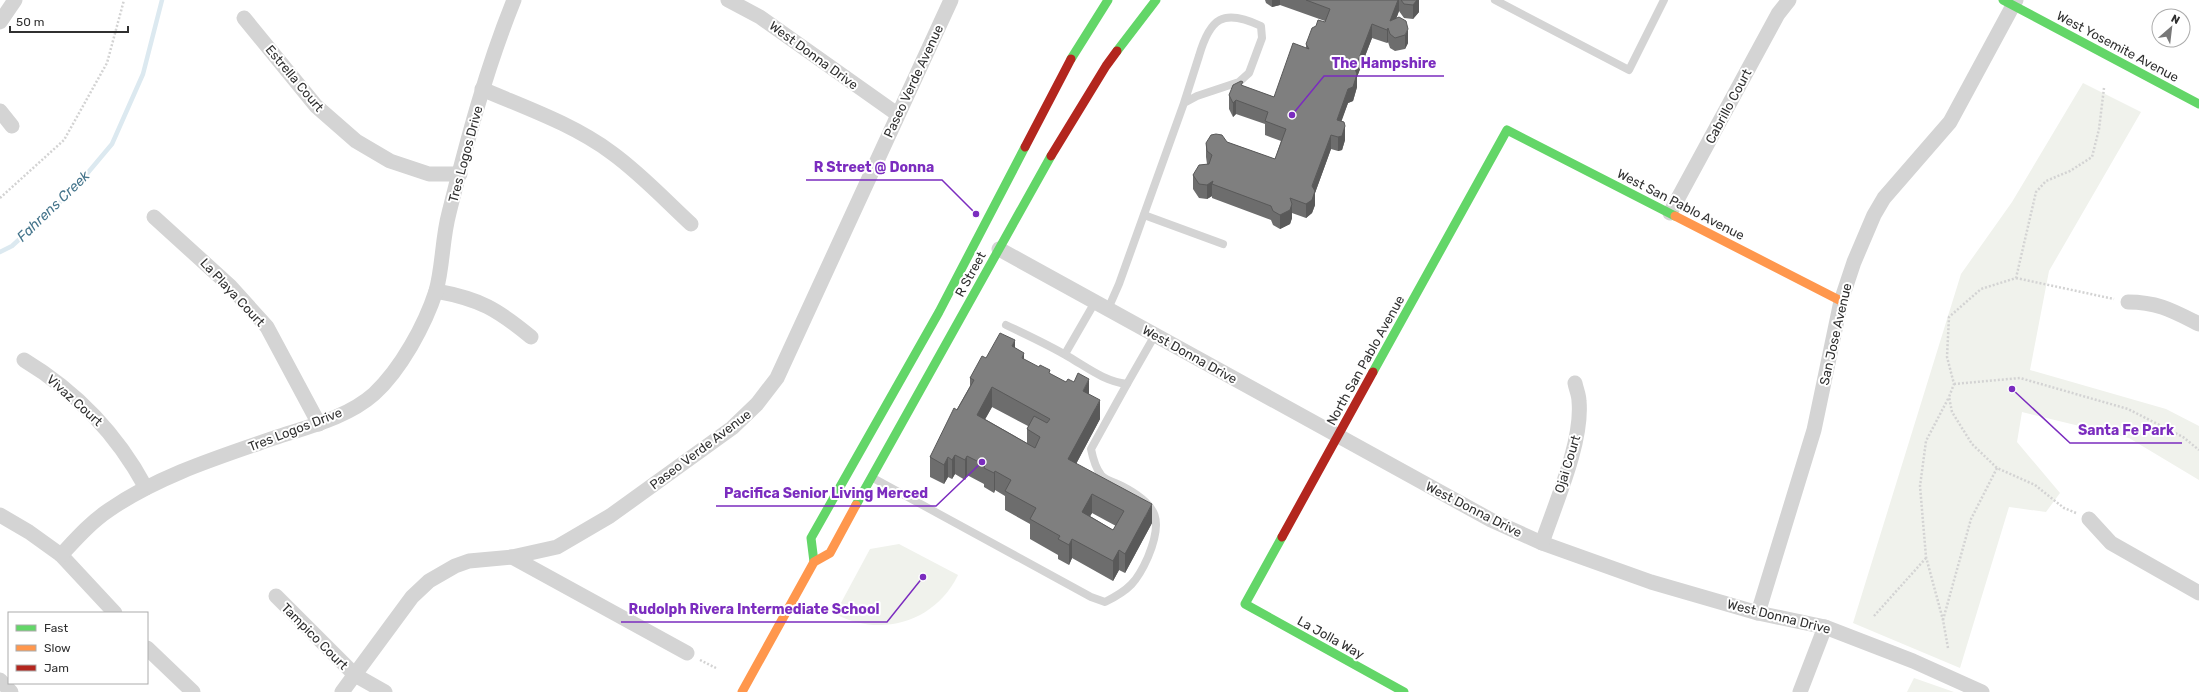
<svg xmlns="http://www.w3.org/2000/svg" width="2199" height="692" font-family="Rubik,sans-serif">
  <rect width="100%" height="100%" fill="#fff"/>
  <g fill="#f0f2ec">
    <path d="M2083 83 2141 112 2049 271 2030 370 2166 409 2199 426V480L2129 438 2022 412 2017 442 2060 493 2046 512 2009 507 1960 668 1853 623 1961 274 2012 202Z"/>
    <path d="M899 544 958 575C935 622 881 638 835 614L870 549Z"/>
    <path d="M1914 678 1954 692H1907Z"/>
  </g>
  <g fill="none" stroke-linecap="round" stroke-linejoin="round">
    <path stroke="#dce9f0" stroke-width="4.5" d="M0 252 12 246 75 188 112 144 143 74 162 0"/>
    <g stroke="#d3d3d3" stroke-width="2.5" stroke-dasharray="2 2" stroke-linecap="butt">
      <path d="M0 198 64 140 107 63 124 0"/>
      <path d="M2016 278 2114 299"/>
      <path d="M1954 384 2020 378 2128 409 2183 437 2199 450"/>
      <path d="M2076 513 2064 508 2035 485 1997 468 1972 444 1952 412 1949 397 1954 384 1947 357 1949 317 1981 289 2016 278 2036 192 2046 181 2070 171 2092 157 2099 129 2104 88"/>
      <path d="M1874 616 1926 558"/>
      <path d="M1943 620 1971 519 1997 468"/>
      <path d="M1948 648 1943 620 1926 557 1920 486 1926 441 1949 397"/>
      <path d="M700 660 716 668"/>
    </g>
    <g stroke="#d4d4d4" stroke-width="8">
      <path d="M1495 0 1629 70 1664 0"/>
      <path d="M1144 215 1223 244"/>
      <path d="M1108 309 1119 284 1184 103 1197 96 1239 82 1249 73 1262 38 1261 26C1223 8 1210 18 1199 56 1194 72 1189 87 1184 103"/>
      <path d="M1006 325C1027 335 1049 345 1069 357 1088 368 1104 381 1127 384L1155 335"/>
      <path d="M1065 354 1095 302"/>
      <path d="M873 478 1091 597 1105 602C1129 590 1137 582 1148 557 1163 521 1159 505 1122 486 1116 483 1105 480 1101 475 1095 467 1093 459 1091 449L1127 384"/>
    </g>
    <g stroke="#d4d4d4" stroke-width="15">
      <path d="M728 0 760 17 897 114"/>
      <path d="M244 18 316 106 356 141 390 161 429 174H460"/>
      <path d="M0 22 15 0"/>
      <path d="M482 89C526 108 573 124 612 153 641 174 665 200 691 224"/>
      <path d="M0 111 12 126"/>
      <path d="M1670 213 1778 14 1789 0"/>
      <path d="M154 217 230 286 267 327 319 424"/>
      <path d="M999 249 1491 520 1542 543 1651 582 1758 613 1825 627 1913 661 1982 692"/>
      <path d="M436 291C480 299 497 309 531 337"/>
      <path d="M2128 302C2158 302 2173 311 2199 324"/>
      <path d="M24 360C77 392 117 434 146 488"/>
      <path d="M0 515 29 532 61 555 115 613"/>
      <path d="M2089 519 2111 543 2199 593"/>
      <path d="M1542 543C1555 504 1583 442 1579 401 1579 395 1576 389 1575 383"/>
      <path d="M61 555C76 539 91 522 109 510 158 476 219 457 274 438 307 427 347 418 374 394 401 369 425 325 436 291 443 266 442 239 449 213 467 141 486 69 514 0"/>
      <path d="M512 557 687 653"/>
      <path d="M276 596 355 675 385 692"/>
      <path d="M1758 613 1814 430 1841 301 1854 262 1874 215 1884 198 1950 122 2016 0"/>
      <path d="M147 648 193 692"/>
      <path d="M0 680 11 692"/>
      <path d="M342 692 412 597 429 581 455 566 469 561 512 557 557 547 610 516 732 428 757 404 777 378 951 0"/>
      <path d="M1800 692 1825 627"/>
    </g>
    <g stroke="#63d668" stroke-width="9">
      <path d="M2003 0 2199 104"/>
      <path d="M1117 51 1156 0"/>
      <path d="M1071 59 1108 0"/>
      <path d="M1373 372 1507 130 1675 216"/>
      <path d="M856 505 1051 156"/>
      <path d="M1282 537 1245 604 1404 692"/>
      <path d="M814 562 811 538 939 312 1025 147"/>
    </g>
    <g stroke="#ff974d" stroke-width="9">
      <path d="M1675 216 1841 301"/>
      <path d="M742 692 814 562 830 553 856 505"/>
    </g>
    <g stroke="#b3261e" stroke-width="9">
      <path d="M1025 147 1071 59"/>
      <path d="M1051 156 1106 66 1117 51"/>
      <path d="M1282 537 1373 372"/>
    </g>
  </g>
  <g fill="#6d6d6d" fill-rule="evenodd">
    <path d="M1265 0H1419V12L1413 19 1404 18 1399 11 1396 19 1399 17 1408 43 1405 49 1395 51 1390 48 1388 42 1387 43 1372 38 1357 77V87L1353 101 1348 103 1341 121 1345 140 1342 150 1338 151 1331 149 1315 193V205L1312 213 1306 218 1292 213V218L1290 224 1280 229 1273 225 1271 220 1212 198V196L1207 199 1199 198 1193 189V175L1207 164 1206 157V143L1227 142 1275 159 1281 141 1265 135V124L1236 114 1233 117 1229 109V95L1243 86 1274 97 1306 48V44L1325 22V21L1280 5 1272 7 1266 3Z"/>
    <path d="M1015 348 1024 360 1050 374 1089 394 1100 419 1076 464 1152 523 1125 573 1119 570 1113 581 1072 558 1069 565 1058 559V555L1030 539V524L1005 510V496L995 490 994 493 984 487V484L967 475 965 480 955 474 952 479 948 477 944 484 930 477V457L970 386V378L986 358ZM992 407 1028 426 1027 429V443L985 419ZM1092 513 1116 526 1113 530 1090 516Z"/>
  </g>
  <g fill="#595959">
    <path d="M1272 0H1280V5L1272 7Z"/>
    <path d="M1398 0H1399V11L1390 35V21Z"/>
    <path d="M1417 0H1419V12L1413 19V5Z"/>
    <path d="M1372 24V38L1357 77V87L1353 101 1348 103 1337 134V120Z"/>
    <path d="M1388 28V42L1387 43V30Z"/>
    <path d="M1408 29V43L1405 49V35Z"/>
    <path d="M1236 100V114L1233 117V103Z"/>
    <path d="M1345 126V140L1342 150 1338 151V137Z"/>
    <path d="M1331 135V149L1315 193V205L1312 213 1306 218V204Z"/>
    <path d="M1213 181 1212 184V196L1207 199V185Z"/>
    <path d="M1292 204V218L1290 224 1280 229V215Z"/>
    <path d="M1015 340V360L1012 346Z"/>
    <path d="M1024 353V372L1022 358Z"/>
    <path d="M1089 379V398L1083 391Z"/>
    <path d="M992 387V407L977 434V415Z"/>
    <path d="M1100 400V419L1068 479V459Z"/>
    <path d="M955 455V474L952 479V460Z"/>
    <path d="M967 456V475L965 480V460Z"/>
    <path d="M948 457V477L944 484V465Z"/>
    <path d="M995 471V490L994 493V473Z"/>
    <path d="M1092 494V513L1082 531V512Z"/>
    <path d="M1152 504V523L1125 573V554Z"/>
    <path d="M1072 539V558L1069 565V545Z"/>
    <path d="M1119 550V570L1113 581V561Z"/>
  </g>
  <g fill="#7f7f7f" stroke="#595959" fill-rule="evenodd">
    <path d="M1306 0H1398L1390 21 1399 17 1406 21 1408 29 1405 35 1395 38 1390 34 1388 28 1387 30 1372 24 1355 69 1357 74 1353 87 1348 89 1337 120 1344 122 1345 126 1342 136 1338 137 1331 135 1312 186 1315 191 1312 200 1306 204 1290 198 1292 204 1290 210 1280 215 1273 211 1271 206 1212 184 1213 181 1207 185 1199 184 1193 175 1199 165 1209 164 1212 155 1207 151 1206 143 1211 135 1216 134 1222 135 1227 142 1275 159 1286 129 1265 121 1268 112 1236 100 1233 103 1229 95 1233 85 1241 81 1243 82 1241 85 1274 97 1293 43 1309 49 1306 44 1312 28 1316 26 1318 20 1325 22 1330 9Z"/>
    <path d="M1401 0H1417L1413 5 1404 4Z"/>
    <path d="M1000 333 1015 340 1012 346 1024 353 1022 358 1039 367 1040 365 1050 370 1049 373 1066 382 1068 379 1074 382 1078 373 1089 379 1083 391 1100 400 1068 459 1152 504 1125 554 1119 550 1113 561 1072 539 1069 545 1058 539 1060 536 1030 519 1036 508 1005 491 1011 480 995 471 994 473 984 468 985 465 967 456 965 460 955 455 952 460 948 457 944 465 930 457 954 408 957 410 974 380 970 378 982 356 986 358ZM992 387 1050 419 1047 423 1034 416 1027 429 1040 437 1035 448 977 415ZM1092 494 1124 511 1113 530 1082 512Z"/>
  </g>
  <g text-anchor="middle" stroke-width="4" stroke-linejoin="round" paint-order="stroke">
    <g font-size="13" fill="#303030" stroke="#fff">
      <text transform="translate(2118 46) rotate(28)" y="5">West Yosemite Avenue</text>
      <text transform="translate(814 55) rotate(36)" y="5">West Donna Drive</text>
      <text transform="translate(295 78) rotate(50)" y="5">Estrella Court</text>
      <text transform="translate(913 81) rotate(-65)" y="5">Paseo Verde Avenue</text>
      <text transform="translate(1728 106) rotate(-62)" y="5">Cabrillo Court</text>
      <text transform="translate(465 154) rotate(-75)" y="5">Tres Logos Drive</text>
      <text transform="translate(1681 204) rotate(27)" y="5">West San Pablo Avenue</text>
      <text transform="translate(970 274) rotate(-61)" y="5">R Street</text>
      <text transform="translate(233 292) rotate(47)" y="5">La Playa Court</text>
      <text transform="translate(1835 334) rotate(-77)" y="5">San Jose Avenue</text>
      <text transform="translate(1190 354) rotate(29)" y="5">West Donna Drive</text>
      <text transform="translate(1365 360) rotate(-61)" y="5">North San Pablo Avenue</text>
      <text transform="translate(75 400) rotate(42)" y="5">Vivaz Court</text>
      <text transform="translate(295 429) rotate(-21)" y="5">Tres Logos Drive</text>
      <text transform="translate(700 449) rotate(-37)" y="5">Paseo Verde Avenue</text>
      <text transform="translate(1567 464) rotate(-73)" y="5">Ojai Court</text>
      <text transform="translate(1474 509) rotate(27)" y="5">West Donna Drive</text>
      <text transform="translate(1779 616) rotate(14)" y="5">West Donna Drive</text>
      <text transform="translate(315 636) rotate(45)" y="5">Tampico Court</text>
      <text transform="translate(1331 637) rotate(29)" y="5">La Jolla Way</text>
    </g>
    <g font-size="14" font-style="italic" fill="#44748b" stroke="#fff">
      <text transform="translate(53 206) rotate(-44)" y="5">Fahrens Creek</text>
    </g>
  </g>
  <path fill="none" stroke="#7b2cbf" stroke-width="1.5" d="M1292 115L1324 76H1444M976 214L942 180H806M2012 389L2070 443H2182M982 462L936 506H716M923 577L887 622H621"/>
  <g fill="#7b2cbf" stroke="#fff" stroke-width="1.5">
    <circle cx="1292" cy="115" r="4"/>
    <circle cx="976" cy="214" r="4"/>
    <circle cx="2012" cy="389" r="4"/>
    <circle cx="982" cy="462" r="4"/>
    <circle cx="923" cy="577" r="4"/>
  </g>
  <g font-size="14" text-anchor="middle" font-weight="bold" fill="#7b2cbf" stroke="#fff" stroke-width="4" stroke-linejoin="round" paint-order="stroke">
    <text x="1384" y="68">The Hampshire</text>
    <text x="874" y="172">R Street @ Donna</text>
    <text x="2126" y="435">Santa Fe Park</text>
    <text x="826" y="498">Pacifica Senior Living Merced</text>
    <text x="754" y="614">Rudolph Rivera Intermediate School</text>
  </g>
  <rect x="8" y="612" width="140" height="72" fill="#ffffff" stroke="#acacac"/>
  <rect x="16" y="625" width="20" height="6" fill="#63d668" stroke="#acacac"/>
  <text x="44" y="632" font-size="12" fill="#303030">Fast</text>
  <rect x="16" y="645" width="20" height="6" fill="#ff974d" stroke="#acacac"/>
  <text x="44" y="652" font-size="12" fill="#303030">Slow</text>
  <rect x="16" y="665" width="20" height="6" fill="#b3261e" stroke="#acacac"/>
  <text x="44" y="672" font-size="12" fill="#303030">Jam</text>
  <g transform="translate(2171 28) rotate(28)"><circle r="19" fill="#ffffff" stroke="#acacac"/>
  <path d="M0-3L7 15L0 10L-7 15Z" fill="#787878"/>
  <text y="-6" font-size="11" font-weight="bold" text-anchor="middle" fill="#303030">N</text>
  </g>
  <path d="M10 26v6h118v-6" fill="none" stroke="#303030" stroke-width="2"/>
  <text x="16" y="26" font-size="12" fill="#303030" stroke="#ffffff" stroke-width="3" paint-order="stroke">50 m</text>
</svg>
